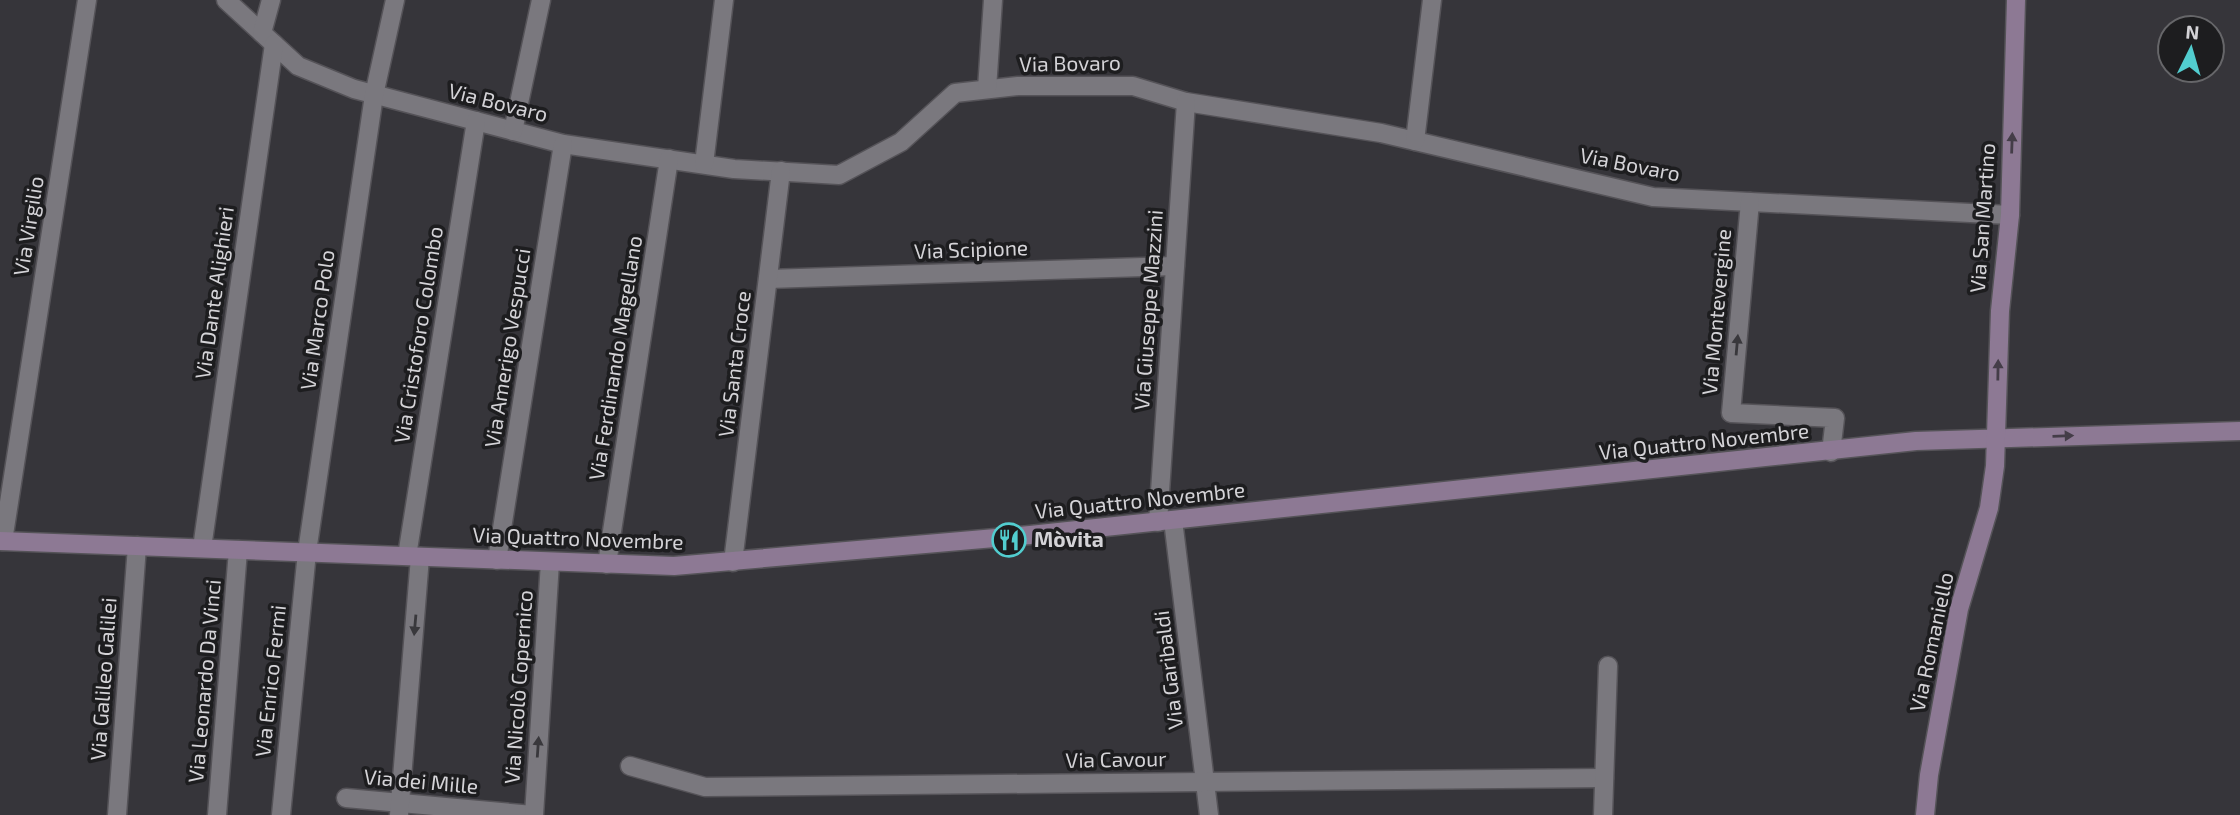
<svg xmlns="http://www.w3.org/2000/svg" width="2240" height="815" font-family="'Exo 2',sans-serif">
  <rect width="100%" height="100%" fill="#36353a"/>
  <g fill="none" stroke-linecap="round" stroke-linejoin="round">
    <defs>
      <g id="street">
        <path d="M226 0 298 66 354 89 563 144 734 169 839 175 901 142 955 93 1018 86H1133L1186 102 1381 133 1653 197 2010 215"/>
        <path d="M262 33 271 0"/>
        <path d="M987 89 993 0"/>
        <path d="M513 131 541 0"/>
        <path d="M1415 141 1432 0"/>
        <path d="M704 164 724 0"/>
        <path d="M1750 202 1731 413 1835 418 1831 452"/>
        <path d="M768 279 1175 266"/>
        <path d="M1173 520 1209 815"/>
        <path d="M1158 522 1186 102"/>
        <path d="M3 541 87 0"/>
        <path d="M202 548 274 44"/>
        <path d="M407 556 476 121"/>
        <path d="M497 560 563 144"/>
        <path d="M733 562 781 171"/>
        <path d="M607 564 669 159"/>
        <path d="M630 766 705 787 1604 778"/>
        <path d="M346 798 533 815"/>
        <path d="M117 815 137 546"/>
        <path d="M217 815 238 550"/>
        <path d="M281 815 307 552 374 95 395 0"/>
        <path d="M399 815 420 557"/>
        <path d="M534 815 550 562"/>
        <path d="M1603 815 1608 666"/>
      </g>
      <g id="secondary">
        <path d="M0 541 674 566 1030 535 1916 441 2240 431"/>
        <path d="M1925 815 1929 775 1959 609 1989 508 1995 466 2000 311 2010 215 2016 0"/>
      </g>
    </defs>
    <use href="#street" stroke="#555358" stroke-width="21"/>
    <use href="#secondary" stroke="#555358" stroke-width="21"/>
    <use href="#street" stroke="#7a787e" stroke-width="18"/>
    <use href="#secondary" stroke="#8d7994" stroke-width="18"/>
  </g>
  <defs><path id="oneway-solid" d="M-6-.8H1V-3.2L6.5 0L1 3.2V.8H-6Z" transform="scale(1.75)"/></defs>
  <g fill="#443d48">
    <use href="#oneway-solid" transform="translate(2012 143) rotate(-88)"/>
    <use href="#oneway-solid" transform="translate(1998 370) rotate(-89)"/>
    <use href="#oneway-solid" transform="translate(2063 436) rotate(-2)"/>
  </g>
  <g fill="#39383c">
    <use href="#oneway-solid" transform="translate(1737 345) rotate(-85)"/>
    <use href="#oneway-solid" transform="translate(415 625) rotate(95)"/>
    <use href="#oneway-solid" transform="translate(538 747) rotate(-86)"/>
  </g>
  <defs>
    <symbol id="restaurant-ring" viewBox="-11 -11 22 22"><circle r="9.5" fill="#1d1d1f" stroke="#52cdcf" stroke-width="1.5"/><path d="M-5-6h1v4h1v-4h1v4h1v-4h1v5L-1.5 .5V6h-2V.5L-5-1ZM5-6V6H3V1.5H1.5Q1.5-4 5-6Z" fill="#52cdcf"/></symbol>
  </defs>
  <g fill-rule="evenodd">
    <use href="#restaurant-ring" x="990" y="521" width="38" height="38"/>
  </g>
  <g text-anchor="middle" stroke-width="7" stroke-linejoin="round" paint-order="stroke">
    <g font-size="21" fill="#d4d3d7" stroke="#1d1d1f">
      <text transform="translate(1070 64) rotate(-1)" y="7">Via Bovaro</text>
      <text transform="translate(498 103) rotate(14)" y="7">Via Bovaro</text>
      <text transform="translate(1630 165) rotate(11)" y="7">Via Bovaro</text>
      <text transform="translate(1983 218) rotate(-86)" y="7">Via San Martino</text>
      <text transform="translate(29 226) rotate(-81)" y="7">Via Virgilio</text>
      <text transform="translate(971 250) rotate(-2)" y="7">Via Scipione</text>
      <text transform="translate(215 293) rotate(-82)" y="7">Via Dante Alighieri</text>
      <text transform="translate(1149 310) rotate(-86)" y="7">Via Giuseppe Mazzini</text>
      <text transform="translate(1717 312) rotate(-85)" y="7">Via Montevergine</text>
      <text transform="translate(318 320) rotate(-82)" y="7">Via Marco Polo</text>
      <text transform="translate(419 335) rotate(-81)" y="7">Via Cristoforo Colombo</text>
      <text transform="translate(508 348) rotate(-81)" y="7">Via Amerigo Vespucci</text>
      <text transform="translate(616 358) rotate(-81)" y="7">Via Ferdinando Magellano</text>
      <text transform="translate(735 364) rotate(-83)" y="7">Via Santa Croce</text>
      <text transform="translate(1704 442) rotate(-6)" y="7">Via Quattro Novembre</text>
      <text transform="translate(1140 501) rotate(-6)" y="7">Via Quattro Novembre</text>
      <text transform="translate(578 539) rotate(2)" y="7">Via Quattro Novembre</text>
      <text transform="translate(1932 642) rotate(-78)" y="7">Via Romaniello</text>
      <text transform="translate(1169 670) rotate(-97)" y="7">Via Garibaldi</text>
      <text transform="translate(104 679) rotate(-86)" y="7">Via Galileo Galilei</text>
      <text transform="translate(205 681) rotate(-85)" y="7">Via Leonardo Da Vinci</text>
      <text transform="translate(271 681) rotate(-84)" y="7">Via Enrico Fermi</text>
      <text transform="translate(519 687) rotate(-86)" y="7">Via Nicolò Copernico</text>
      <text transform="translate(1116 760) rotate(-1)" y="7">Via Cavour</text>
      <text transform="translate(421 782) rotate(5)" y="7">Via dei Mille</text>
    </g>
    <g font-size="21" font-weight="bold" fill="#d4d3d7" stroke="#1d1d1f" text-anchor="start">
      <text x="1034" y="547">Mòvita</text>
    </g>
  </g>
  <g transform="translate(2191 49) rotate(5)"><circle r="33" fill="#1d1d1f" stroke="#666669" stroke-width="2"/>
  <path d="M0-5L12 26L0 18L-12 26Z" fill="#52cdcf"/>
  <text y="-10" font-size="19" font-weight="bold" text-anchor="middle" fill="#d4d3d7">N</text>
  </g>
</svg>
